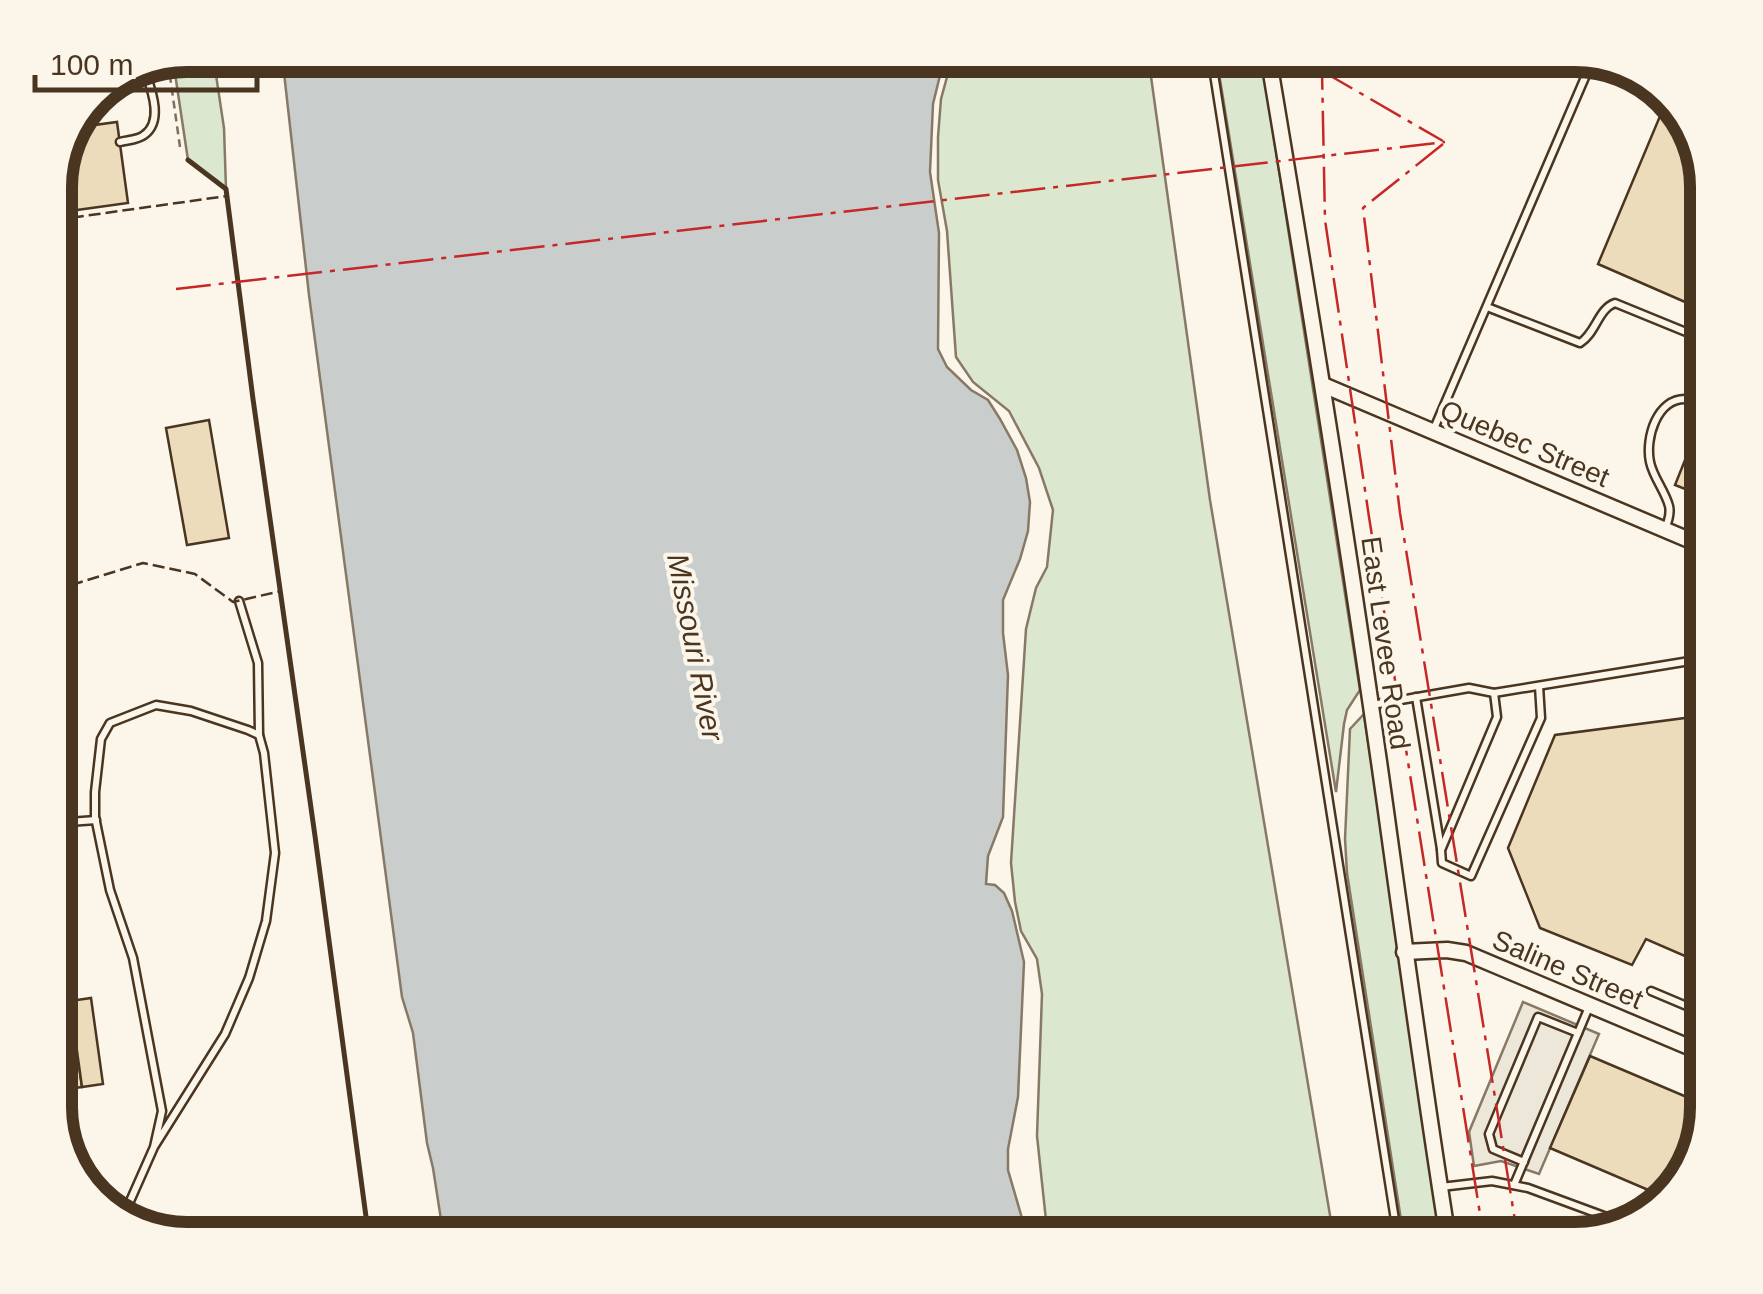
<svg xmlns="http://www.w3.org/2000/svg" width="1763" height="1294" font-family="Arial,sans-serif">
  <rect width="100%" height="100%" fill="#fbf6e9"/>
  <g fill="#dce7d0" stroke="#887966" stroke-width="2.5">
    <path d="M187 55H213L224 128 226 189 188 160 173 60Z"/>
    <path d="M953 55H1148L1210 500 1334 1239H1048L1037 1136 1042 994 1037 959 1021 931 1015 902 1011 863 1026 629 1036 588 1047 567 1053 510 1039 468 1009 411 973 382 956 357 947 231 938 180V137L941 99Z"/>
    <path d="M1216 55H1261L1360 690 1347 710 1344 724 1336 792Z"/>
    <path d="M1364 714 1432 1166 1445 1239H1404L1347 873 1345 839 1350 729Z"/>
  </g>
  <path fill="#ede7d9" stroke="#887966" stroke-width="2.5" d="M1523 1002 1599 1034 1539 1174 1501 1161 1474 1166 1469 1132Z"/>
  <path fill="#c9cecd" stroke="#887966" stroke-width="2.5" d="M282 55H945L933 104 930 172 939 233 938 349 947 367 971 390 988 400 1000 419 1017 450 1026 478 1030 502 1028 531 1020 559 1003 600V633L1008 675 1003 817 988 856 986 884 995 885 1004 893 1012 911 1024 962 1018 1097 1008 1149V1170L1028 1239H444L433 1168 427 1143 413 1033 402 997 309 295Z"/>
  <g fill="#ecdcbc" stroke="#4a3520" stroke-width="2.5">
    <path d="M1668 97 1694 128 1708 187V312L1598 264Z"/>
    <path d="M117 122 128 203 55 213V178L80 127Z"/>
    <path d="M209 420 229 538 187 545 166 428Z"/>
    <path d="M1693 440 1708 446V498L1675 485Z"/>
    <path d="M1708 715V966L1646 939 1632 965 1540 928 1508 848 1555 735Z"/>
    <path d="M55 936H61L82 1087 55 1091Z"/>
    <path d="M91 998 103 1084 82 1087 70 1001Z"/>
    <path d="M1590 1056 1708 1106 1681 1187 1667 1198 1550 1148Z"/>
  </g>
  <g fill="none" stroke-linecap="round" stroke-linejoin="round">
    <defs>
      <g id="service">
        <path d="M1211 55 1398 1239"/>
        <path d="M104 87 107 86"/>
        <path d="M120 142C127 140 138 140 144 135 164 121 151 89 145 71"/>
        <path d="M1487 307 1580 343C1596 333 1598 309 1615 303L1708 341"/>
        <path d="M1433 431 1592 61"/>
        <path d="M1665 529C1668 522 1671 514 1669 506 1665 491 1653 477 1650 462 1645 438 1657 398 1686 399 1694 400 1701 405 1708 408"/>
        <path d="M239 601 258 663 259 735"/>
        <path d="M1494 693 1497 717 1441 850 1442 863 1471 876 1541 718 1539 686"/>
        <path d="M1416 697 1441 849"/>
        <path d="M1372 705 1469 688 1494 693 1708 658"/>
        <path d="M55 823 96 820"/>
        <path d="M1651 991 1708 1015"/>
        <path d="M1693 1049 1707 1014"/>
        <path d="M1524 1162 1493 1149 1489 1134 1538 1017 1578 1033"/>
        <path d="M1514 1185 1589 1007"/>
        <path d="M1441 1187 1492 1181 1528 1188 1631 1226"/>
        <path d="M123 1217 154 1147 162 1111 133 958 110 890 95 817V792L101 739 110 723 156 705 191 711 248 730 259 735 264 753 275 853 266 921 249 978 225 1034 154 1147"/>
        <path d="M1613 1230 1617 1221"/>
      </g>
      <g id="minor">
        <path d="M1268 55C1310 304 1350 554 1385 804 1405 949 1425 1094 1448 1239"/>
        <path d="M1323 385 1708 548"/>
        <path d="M1404 952 1447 950 1466 953 1708 1055"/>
      </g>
    </defs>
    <use href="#service" stroke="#4a3520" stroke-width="11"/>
    <use href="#minor" stroke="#4a3520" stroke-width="19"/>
    <path stroke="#7f6f5c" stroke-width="2.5" stroke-dasharray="8 5" stroke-linecap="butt" d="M168 62 180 147"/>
    <use href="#service" stroke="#fbf6e9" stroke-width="6"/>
    <use href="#minor" stroke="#fbf6e9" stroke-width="14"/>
    <g stroke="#4a3520" stroke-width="2.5" stroke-dasharray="12 5" stroke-linecap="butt">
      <path d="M55 220 227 196"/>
      <path d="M55 590 143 563 195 574 233 602 281 591"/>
    </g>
    <path stroke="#4a3520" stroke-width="5" d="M188 160 226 189 253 399 315 836 369 1239"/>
    <g stroke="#c62828" stroke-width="2.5" stroke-dasharray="35 8 5 8" stroke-linecap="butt">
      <path d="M1319 55 1322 71 1325 220 1369 517 1484 1239"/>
      <path d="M1322 71 1443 141"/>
      <path d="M1443 144 1363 208 1400 513 1518 1239"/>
      <path d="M176 289 1445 142"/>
    </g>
  </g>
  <g text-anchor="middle" stroke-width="8" stroke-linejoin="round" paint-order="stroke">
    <g font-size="28" fill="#4a3520" stroke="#fbf6e9">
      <text transform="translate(1525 443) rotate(23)" y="10">Quebec Street</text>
      <text transform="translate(1386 643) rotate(82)" y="10">East Levee Road</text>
      <text transform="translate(1568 969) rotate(23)" y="10">Saline Street</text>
    </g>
    <g font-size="30" font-style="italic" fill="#4a3520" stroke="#fbf6e9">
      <text transform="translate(695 647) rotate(79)" y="10">Missouri River</text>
    </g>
  </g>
  <path d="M0 0H1763V1294H0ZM187 72H1575A115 115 0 0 1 1690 187V1107A115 115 0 0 1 1575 1222H187A115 115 0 0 1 72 1107V187A115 115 0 0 1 187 72Z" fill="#fbf6e9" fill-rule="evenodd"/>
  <path fill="none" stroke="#4a3520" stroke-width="12" d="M187 72H1575A115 115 0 0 1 1690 187V1107A115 115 0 0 1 1575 1222H187A115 115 0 0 1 72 1107V187A115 115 0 0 1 187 72Z"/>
  <path d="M35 75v15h222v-15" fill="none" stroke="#4a3520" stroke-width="5"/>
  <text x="50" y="75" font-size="30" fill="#4a3520" stroke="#fbf6e9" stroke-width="8" paint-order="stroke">100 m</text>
</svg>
